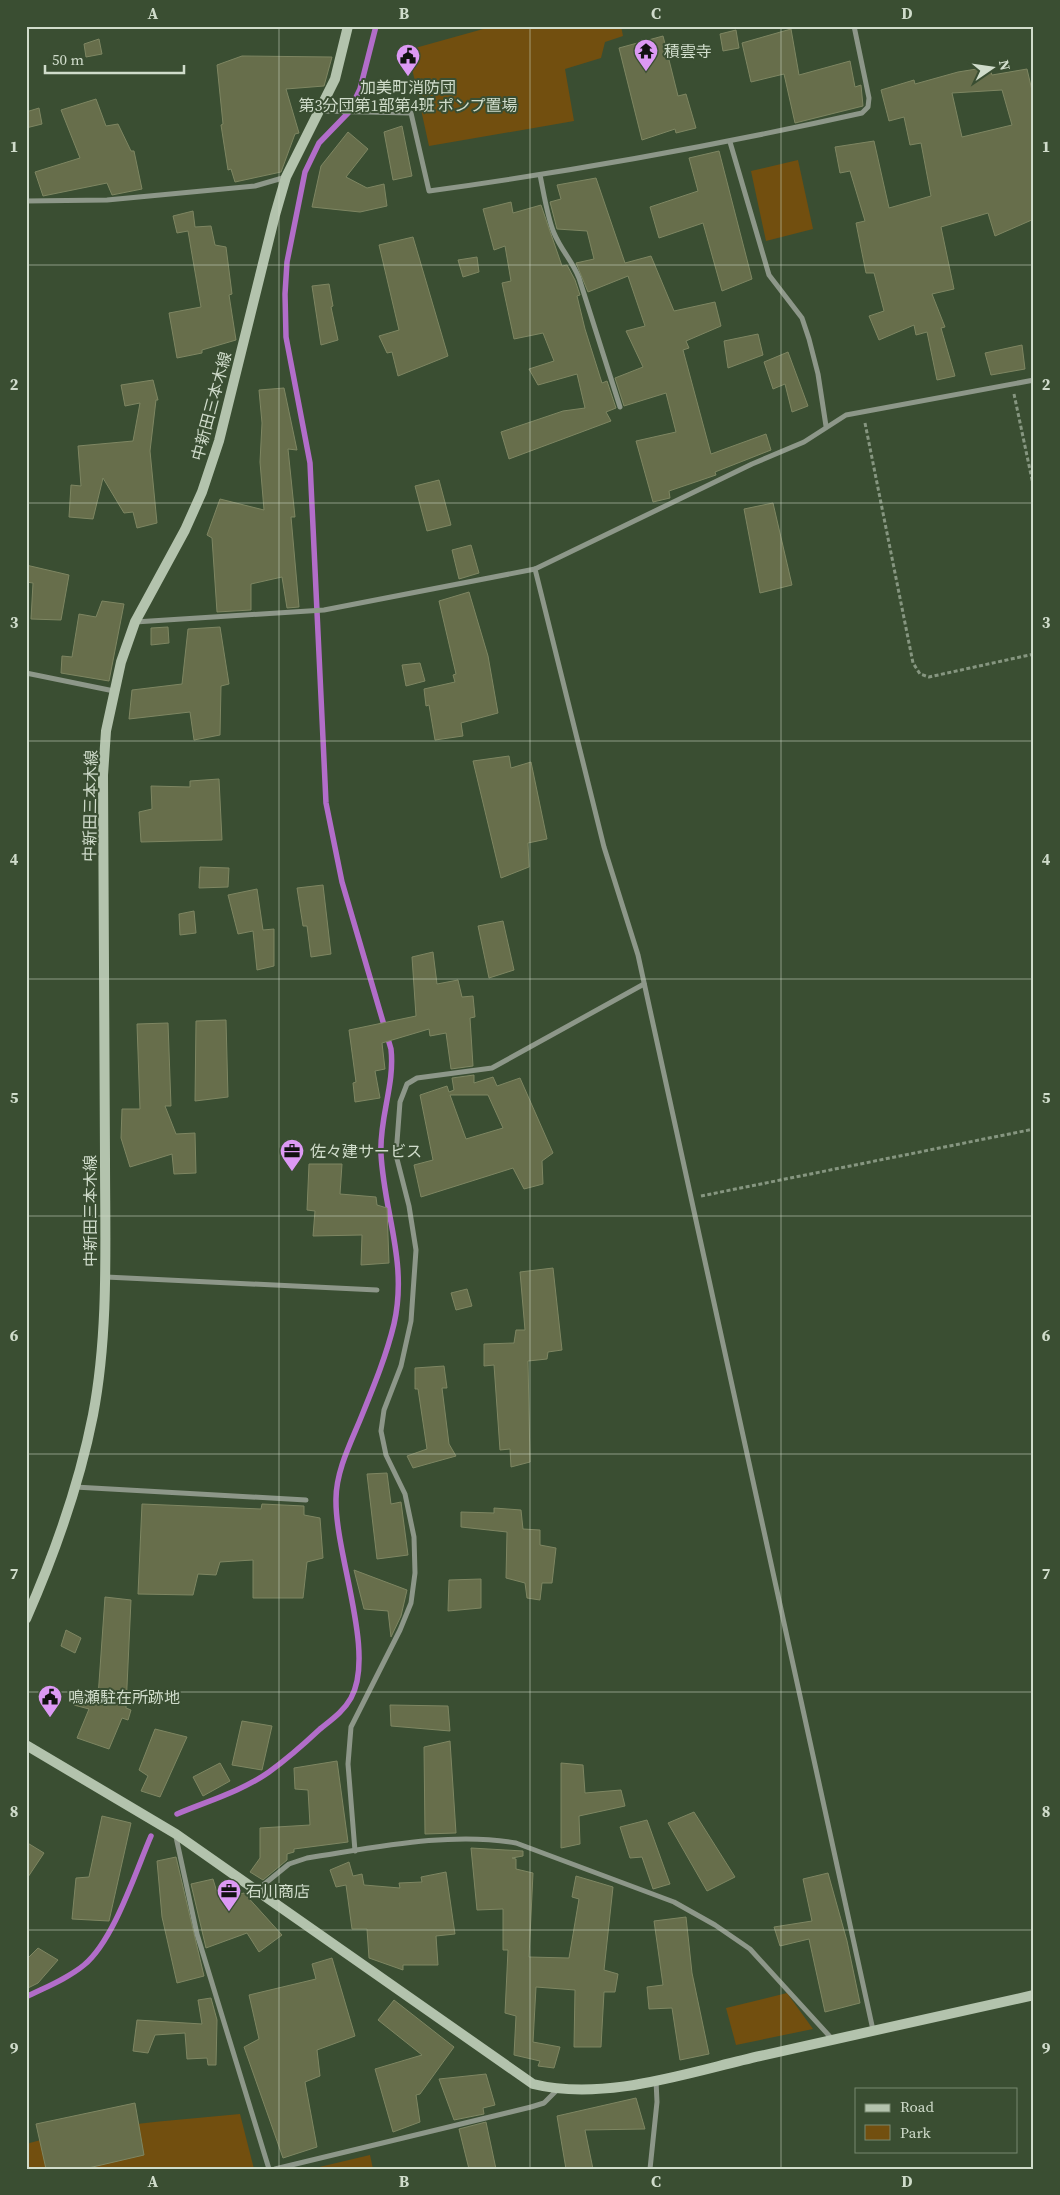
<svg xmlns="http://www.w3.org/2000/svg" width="1060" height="2195" font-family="'Source Serif 4','Noto Sans JP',serif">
  <rect width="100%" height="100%" fill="#3a4e32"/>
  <g fill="#724f0f">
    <path d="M494 26H621L623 36 605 42 601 58 565 69 574 121 429 146 408 50Z"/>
    <path d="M798 160 813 229 766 241 751 171Z"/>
    <path d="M787 1993 813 2029 736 2045 726 2008Z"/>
    <path d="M240 2114 254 2169H26V2144C95 2125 169 2121 240 2114Z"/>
    <path d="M370 2155 373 2169H311Z"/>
  </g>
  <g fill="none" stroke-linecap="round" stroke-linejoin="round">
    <g stroke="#b26dc9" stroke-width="5.5">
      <path d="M177 1814C208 1801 242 1791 269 1772 287 1759 304 1744 320 1729 331 1720 344 1711 351 1698 376 1653 335 1555 336 1499 336 1472 350 1444 360 1420 373 1388 386 1357 394 1324 408 1262 384 1213 381 1154 379 1118 395 1085 391 1049L342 882 326 803 310 463 286 337 285 294 287 262 305 172 319 143 349 112 360 89 376 26"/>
      <path d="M26 1997C46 1987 67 1979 84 1965 114 1940 135 1873 151 1836"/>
    </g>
  </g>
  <g fill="#676e4b" stroke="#7e8662" fill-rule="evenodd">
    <path d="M791 29 799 75 850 61 855 87 861 85 863 106 795 123 784 74 751 82 742 43Z"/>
    <path d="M736 30 739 48 723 51 720 34Z"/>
    <path d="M663 36 678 96 686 94 696 128 676 133 675 129 642 140 619 48Z"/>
    <path d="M99 39 102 54 86 57 84 44Z"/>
    <path d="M242 56 332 57 324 86 286 89 299 133 295 134 281 172 235 182 231 169 228 170 221 125 223 124 217 65Z"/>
    <path d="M989 67 992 75 1027 69 1034 99V219L995 236 988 213 941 227 954 289 932 294 945 327 941 328 955 376 937 380 927 332 916 335 914 325 879 340 869 316 884 311 874 273H866L856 223 865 221 850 171 840 173 835 147 874 141 889 208 931 196 921 143 910 145 904 117 889 121 881 90 914 80 915 84 958 72ZM1002 90 1012 125 962 137 952 93Z"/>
    <path d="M96 99 106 126 118 124 131 151H134L142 189 112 195 107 183 43 196 35 172 80 158 61 110Z"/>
    <path d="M39 108 42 124 26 128V112Z"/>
    <path d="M402 126 412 176 393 180 384 132Z"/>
    <path d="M348 132 368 149 346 177 367 188 384 184 387 206 360 212 312 207 321 166Z"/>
    <path d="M719 151 752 279 722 291 703 223 659 238 650 207 698 191 689 158Z"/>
    <path d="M596 178 625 263 651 256 674 311 715 302 721 326 686 341 689 348 683 350 711 454 766 434 771 450 715 472 716 475 669 491 670 498 653 502 636 441 676 432 666 393 624 406 615 378 643 367 626 331 645 326 628 276 588 292 576 263 594 259 587 231 557 229 550 202 561 199 557 185Z"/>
    <path d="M511 202 513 213 541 205 562 266 567 265 575 280 580 295 577 296 585 329 602 383 607 381 616 408 606 412 611 421 509 459 501 432 563 411 585 408 577 374 538 385 529 369 554 361 543 333 514 339 502 283 511 281 505 246 494 250 483 209Z"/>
    <path d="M193 211 195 227 211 226 215 245 226 247 232 294 229 295 236 340 202 350V353L177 358 169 313 201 307 188 231 177 233 173 216Z"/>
    <path d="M413 237 448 356 398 376 392 352 387 353 379 336 399 330 379 245Z"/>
    <path d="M477 257 479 272 463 277 458 260Z"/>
    <path d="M329 284 333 306 331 307 338 340 321 345 312 286Z"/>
    <path d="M758 334 763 355 728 368 724 341Z"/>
    <path d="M1022 345 1025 369 991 375 985 353Z"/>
    <path d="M788 352 808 406 792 412 785 384 773 389 764 362Z"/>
    <path d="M153 380 158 400H156L150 451 157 523 137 528 133 512 124 513 103 478 93 519 69 517 71 485 81 486 78 446 133 441 140 403 125 406 121 385Z"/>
    <path d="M284 388 297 450 288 449 295 517H291L299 607 287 608 282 577 251 584V610L217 612 212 538 207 535 220 499 264 510 260 462 262 423 259 390Z"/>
    <path d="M439 480 451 525 427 531 415 486Z"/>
    <path d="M773 503 792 585 760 593 744 509Z"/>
    <path d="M471 545 479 573 459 579 452 550Z"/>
    <path d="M26 565 69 575 61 620 31 619 33 583 26 582Z"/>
    <path d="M469 592 488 656 498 713 461 723 463 736 435 740 429 705 426 706 424 689 455 682 453 675 456 674 439 601Z"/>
    <path d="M102 601 124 604 109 681 61 673 62 656 72 657 79 614 96 617Z"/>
    <path d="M168 627 169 643 151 645V628Z"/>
    <path d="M220 627 229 684 221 686 220 735 194 740 190 712 129 719 132 690 182 684 188 629Z"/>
    <path d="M420 663 425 681 406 686 402 665Z"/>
    <path d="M509 756 511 768 531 762 547 839 528 843 529 867 501 878 473 761Z"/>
    <path d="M219 779 222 840 141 842 139 812 152 809 151 786 190 787V781Z"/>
    <path d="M200 867 229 868 228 887 199 888Z"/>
    <path d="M323 885 331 954 311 957 307 926H303L297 888Z"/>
    <path d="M257 889 263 930 274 929V966L257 970 253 931 238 934 228 895Z"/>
    <path d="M194 911 196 933 180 935 179 914Z"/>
    <path d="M503 921 514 970 489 978 478 926Z"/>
    <path d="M433 952 437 984 458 980 462 997 473 996 475 1017 470 1018 473 1066 451 1069 446 1033 430 1036 429 1029 382 1043 385 1069 375 1071 380 1098 355 1102 353 1083 356 1082 349 1030 416 1016 412 957Z"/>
    <path d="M226 1020 228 1097 195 1101 196 1021Z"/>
    <path d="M168 1023 171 1106H165L176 1134 195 1133 196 1173 174 1174 172 1154 130 1167 121 1138 122 1109H140L137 1024Z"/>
    <path d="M474 1075V1083L493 1077 497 1086 520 1078 553 1153 542 1161 543 1184 524 1189 513 1168 421 1197 414 1165 433 1160 420 1095 447 1086 449 1092 454 1090 452 1078ZM450 1095H488L503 1128 466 1139Z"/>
    <path d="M309 1164H342L340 1194 376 1197 377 1205 387 1208 389 1263 361 1265 362 1235 313 1236 315 1211 307 1210Z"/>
    <path d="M553 1268 562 1350 548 1352 547 1359 528 1361 530 1462 511 1467 510 1449 500 1450 494 1365 484 1366V1344L514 1343 516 1330H525L520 1272Z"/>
    <path d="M467 1289 472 1306 456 1310 451 1293Z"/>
    <path d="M444 1366 447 1388H442L449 1444 456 1456 413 1468 407 1456 427 1449 418 1389H415V1368Z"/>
    <path d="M387 1473 391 1504 401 1502 408 1555 377 1559 367 1474Z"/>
    <path d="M142 1504 261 1509 262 1504 304 1506V1515L320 1518 323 1558 307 1562 303 1598H253V1560L220 1562 216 1575 198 1574 193 1595 138 1594Z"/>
    <path d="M494 1508 521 1510 523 1529 540 1530V1545L556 1548 552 1583H542L540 1600 527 1598 525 1583 506 1578 507 1532 461 1527V1512L494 1513Z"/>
    <path d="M354 1570 407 1590 401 1616 391 1637 388 1611 364 1609Z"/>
    <path d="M481 1579V1608L448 1611 449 1580Z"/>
    <path d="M105 1597 131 1600 126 1708 131 1710 128 1720 122 1718 109 1749 77 1738 89 1709 74 1705 78 1689 98 1697Z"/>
    <path d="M66 1630 81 1638 75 1653 61 1646Z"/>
    <path d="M390 1705 448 1706 450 1731 391 1726Z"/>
    <path d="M242 1721 272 1726 262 1770 232 1765Z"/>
    <path d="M155 1729 187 1737 160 1797 141 1791 148 1776 139 1770Z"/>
    <path d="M450 1741 456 1833 425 1834 424 1747Z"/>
    <path d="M337 1761 348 1842 294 1849V1852L287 1854V1860L263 1880 250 1872 260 1858V1828L310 1825 308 1790 295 1789 294 1768Z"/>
    <path d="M220 1763 230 1781 203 1796 193 1777Z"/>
    <path d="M561 1763 583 1765 585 1793 621 1790 625 1806 579 1816 580 1844 561 1848Z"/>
    <path d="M694 1812 735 1877 707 1891 668 1823Z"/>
    <path d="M102 1816 131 1823 109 1921 72 1919 76 1878 89 1877Z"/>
    <path d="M647 1820 670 1884 653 1889 642 1857 630 1858 620 1827Z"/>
    <path d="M26 1842 44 1853 26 1880Z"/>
    <path d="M471 1848 523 1851V1856L512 1858 516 1859V1869L533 1873 529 1957 569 1958 579 1899 572 1897 576 1876 613 1887 604 1970 618 1974 615 1992H604L601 2047H574L575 1990 536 1987 533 2042 560 2047 554 2068 538 2066 540 2061 514 2055 516 2016 505 2013 508 1950H503V1909L477 1910Z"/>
    <path d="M176 1857 204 1976 177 1983 162 1917 157 1861Z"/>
    <path d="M349 1862 353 1876 362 1874 364 1885 400 1888 399 1883 422 1882 421 1877 446 1872 455 1934 436 1936 438 1965H403V1970L369 1958 367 1929H352L346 1885 336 1887 330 1870Z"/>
    <path d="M828 1873 847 1941 860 2003 825 2012 809 1939 780 1946 774 1927 812 1921 803 1879Z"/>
    <path d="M213 1879 219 1899 244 1893 282 1935 259 1952 247 1933 206 1948 191 1884Z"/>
    <path d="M686 1917 692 1973 709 2054 680 2060 672 2008 649 2009 647 1987 663 1985 654 1921Z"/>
    <path d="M38 1948 58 1960 38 1983 26 1989V1960Z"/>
    <path d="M332 1958 355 2036 317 2050 320 2076 305 2082 317 2147 283 2158 244 2047 259 2039 249 1995 316 1979 312 1964Z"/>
    <path d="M211 1998 217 2020 216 2065H208L207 2058 187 2059 185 2033 155 2035 148 2053 133 2051 137 2020 202 2024 198 2000Z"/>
    <path d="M394 2000 454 2047 420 2094 416 2095 420 2122 393 2132 375 2069 422 2055 378 2020Z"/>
    <path d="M486 2074 495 2105 483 2108 484 2114 454 2120 439 2079Z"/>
    <path d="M636 2098 645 2129 585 2130 593 2169H566L557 2116Z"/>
    <path d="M135 2103 144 2155 84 2169H46L36 2124Z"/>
    <path d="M486 2122 496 2169H469L459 2129Z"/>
  </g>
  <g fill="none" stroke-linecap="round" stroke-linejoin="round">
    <g stroke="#869680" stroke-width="3" stroke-dasharray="4 2.5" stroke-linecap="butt">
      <path d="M1014 394 1034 489"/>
      <path d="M865 423 913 663 920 674 929 677 1034 654"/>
      <path d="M701 1196 1034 1129"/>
    </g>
    <g stroke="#8d9789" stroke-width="5">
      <path d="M319 111 411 113 429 191C574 171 718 145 862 113L868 107 869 98 854 26"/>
      <path d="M730 142 769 275 802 318 809 339 818 374 826 426"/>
      <path d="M540 175C544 194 547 216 554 233 561 250 573 262 579 278L620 407"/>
      <path d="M26 201 107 200 255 186 286 177"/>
      <path d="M135 622 324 610 535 569"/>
      <path d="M26 673 114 691"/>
      <path d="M106 1277 377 1290"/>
      <path d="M75 1487 306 1500"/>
      <path d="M176 1837 197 1934 269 2169"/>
      <path d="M355 1851 348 1764 351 1727 400 1630 411 1603 415 1573 414 1537 405 1494 386 1455 381 1431 384 1410 401 1366 411 1321 416 1250 409 1206 396 1155 400 1102 407 1084 417 1078 492 1068 644 984"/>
      <path d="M257 1890 289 1864 307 1858C373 1848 450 1831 516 1843L674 1902 715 1925 750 1949 833 2040"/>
      <path d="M873 2030 638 955 604 847 535 569 752 464 804 442 846 415 1034 380"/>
      <path d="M275 2169 531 2107 544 2103 557 2090"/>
      <path d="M650 2169 657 2102 656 2080"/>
    </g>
    <g stroke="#b3c3ad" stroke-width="10">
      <path d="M26 1619C55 1553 79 1486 93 1415 109 1331 105 1243 105 1158 105 1030 104 902 103 775L106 731 121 662 135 622 185 530 202 492 219 441 275 215 286 177 335 79 348 26"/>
      <path d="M26 1745 176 1834 533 2084C605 2102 689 2072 760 2056 851 2036 942 2015 1034 1995"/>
    </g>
  </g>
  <path fill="none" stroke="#d0dccb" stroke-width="1" stroke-opacity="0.55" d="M279 26V2169M530 26V2169M781 26V2169M26 265H1034M26 503H1034M26 741H1034M26 979H1034M26 1216H1034M26 1454H1034M26 1692H1034M26 1930H1034"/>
  <defs>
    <symbol id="temple-pin" viewBox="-11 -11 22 30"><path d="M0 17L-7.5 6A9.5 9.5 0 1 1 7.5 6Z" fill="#dc99f4" stroke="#3a4e32"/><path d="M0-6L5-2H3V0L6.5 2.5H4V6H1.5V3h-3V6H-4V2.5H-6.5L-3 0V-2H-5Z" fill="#111"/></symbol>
    <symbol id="civic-pin" viewBox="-11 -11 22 30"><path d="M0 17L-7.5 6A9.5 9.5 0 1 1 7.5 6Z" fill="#dc99f4" stroke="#3a4e32"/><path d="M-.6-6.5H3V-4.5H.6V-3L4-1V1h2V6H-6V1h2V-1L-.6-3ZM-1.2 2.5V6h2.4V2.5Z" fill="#111"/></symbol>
    <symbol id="office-pin" viewBox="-11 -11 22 30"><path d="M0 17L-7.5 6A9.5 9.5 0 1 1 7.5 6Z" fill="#dc99f4" stroke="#3a4e32"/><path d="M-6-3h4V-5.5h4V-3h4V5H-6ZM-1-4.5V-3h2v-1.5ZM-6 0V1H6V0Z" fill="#111"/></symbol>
  </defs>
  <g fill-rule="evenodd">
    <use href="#temple-pin" x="632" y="37" width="28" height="38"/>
    <use href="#civic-pin" x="394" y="42" width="28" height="38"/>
    <use href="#office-pin" x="278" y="1137" width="28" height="38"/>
    <use href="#civic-pin" x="36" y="1683" width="28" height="38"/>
    <use href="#office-pin" x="215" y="1877" width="28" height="38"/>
  </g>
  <g text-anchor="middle" stroke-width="4" stroke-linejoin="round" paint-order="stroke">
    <g font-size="16" fill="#d0dccb" stroke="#3a4e32" text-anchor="start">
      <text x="664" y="57">積雲寺</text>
      <text x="408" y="93" text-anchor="middle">加美町消防団<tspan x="408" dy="18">第3分団第1部第4班 ポンプ置場</tspan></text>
      <text x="310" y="1157">佐々建サービス</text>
      <text x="68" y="1703">鳴瀬駐在所跡地</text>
      <text x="246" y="1897">石川商店</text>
    </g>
    <g font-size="16" fill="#d0dccb" stroke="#3a4e32">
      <text transform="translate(211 406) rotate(-75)" y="6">中新田三本木線</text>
      <text transform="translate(90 806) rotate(-89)" y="6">中新田三本木線</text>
      <text transform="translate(90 1211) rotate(-90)" y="6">中新田三本木線</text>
    </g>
  </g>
  <rect width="1060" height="2195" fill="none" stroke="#3a4e32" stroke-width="55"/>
  <rect x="855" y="2088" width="162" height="65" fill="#3a4e32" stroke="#76876f"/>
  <rect x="865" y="2104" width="25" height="8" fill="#b3c3ad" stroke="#76876f"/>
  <text x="900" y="2112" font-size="15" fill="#d0dccb">Road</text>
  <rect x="865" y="2125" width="25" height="15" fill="#724f0f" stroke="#76876f"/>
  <text x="900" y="2138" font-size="15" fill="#d0dccb">Park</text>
  <g transform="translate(992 68) rotate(77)" stroke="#3a4e32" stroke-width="4" paint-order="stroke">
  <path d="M0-4L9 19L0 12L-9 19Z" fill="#d0dccb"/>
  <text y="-8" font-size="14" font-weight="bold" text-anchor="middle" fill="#d0dccb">N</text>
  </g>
  <path d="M45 65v8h139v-8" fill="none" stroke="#d0dccb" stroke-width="2.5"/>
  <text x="52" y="65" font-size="15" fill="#d0dccb" stroke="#3a4e32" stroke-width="4" paint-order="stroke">50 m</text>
  <rect x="28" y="28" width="1004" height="2140" fill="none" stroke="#d0dccb" stroke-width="2"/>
  <g font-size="16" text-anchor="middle" font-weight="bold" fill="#d0dccb">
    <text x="153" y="19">A</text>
    <text x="404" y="19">B</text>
    <text x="656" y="19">C</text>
    <text x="907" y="19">D</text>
    <text x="14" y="152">1</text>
    <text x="1046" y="152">1</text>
    <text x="14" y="390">2</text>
    <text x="1046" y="390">2</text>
    <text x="14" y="628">3</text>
    <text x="1046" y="628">3</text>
    <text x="14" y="865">4</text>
    <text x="1046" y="865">4</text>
    <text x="14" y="1103">5</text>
    <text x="1046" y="1103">5</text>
    <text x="14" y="1341">6</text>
    <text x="1046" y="1341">6</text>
    <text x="14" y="1579">7</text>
    <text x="1046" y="1579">7</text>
    <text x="14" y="1817">8</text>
    <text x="1046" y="1817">8</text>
    <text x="14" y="2054">9</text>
    <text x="1046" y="2054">9</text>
    <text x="153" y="2187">A</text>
    <text x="404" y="2187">B</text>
    <text x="656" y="2187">C</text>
    <text x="907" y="2187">D</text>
  </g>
</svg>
